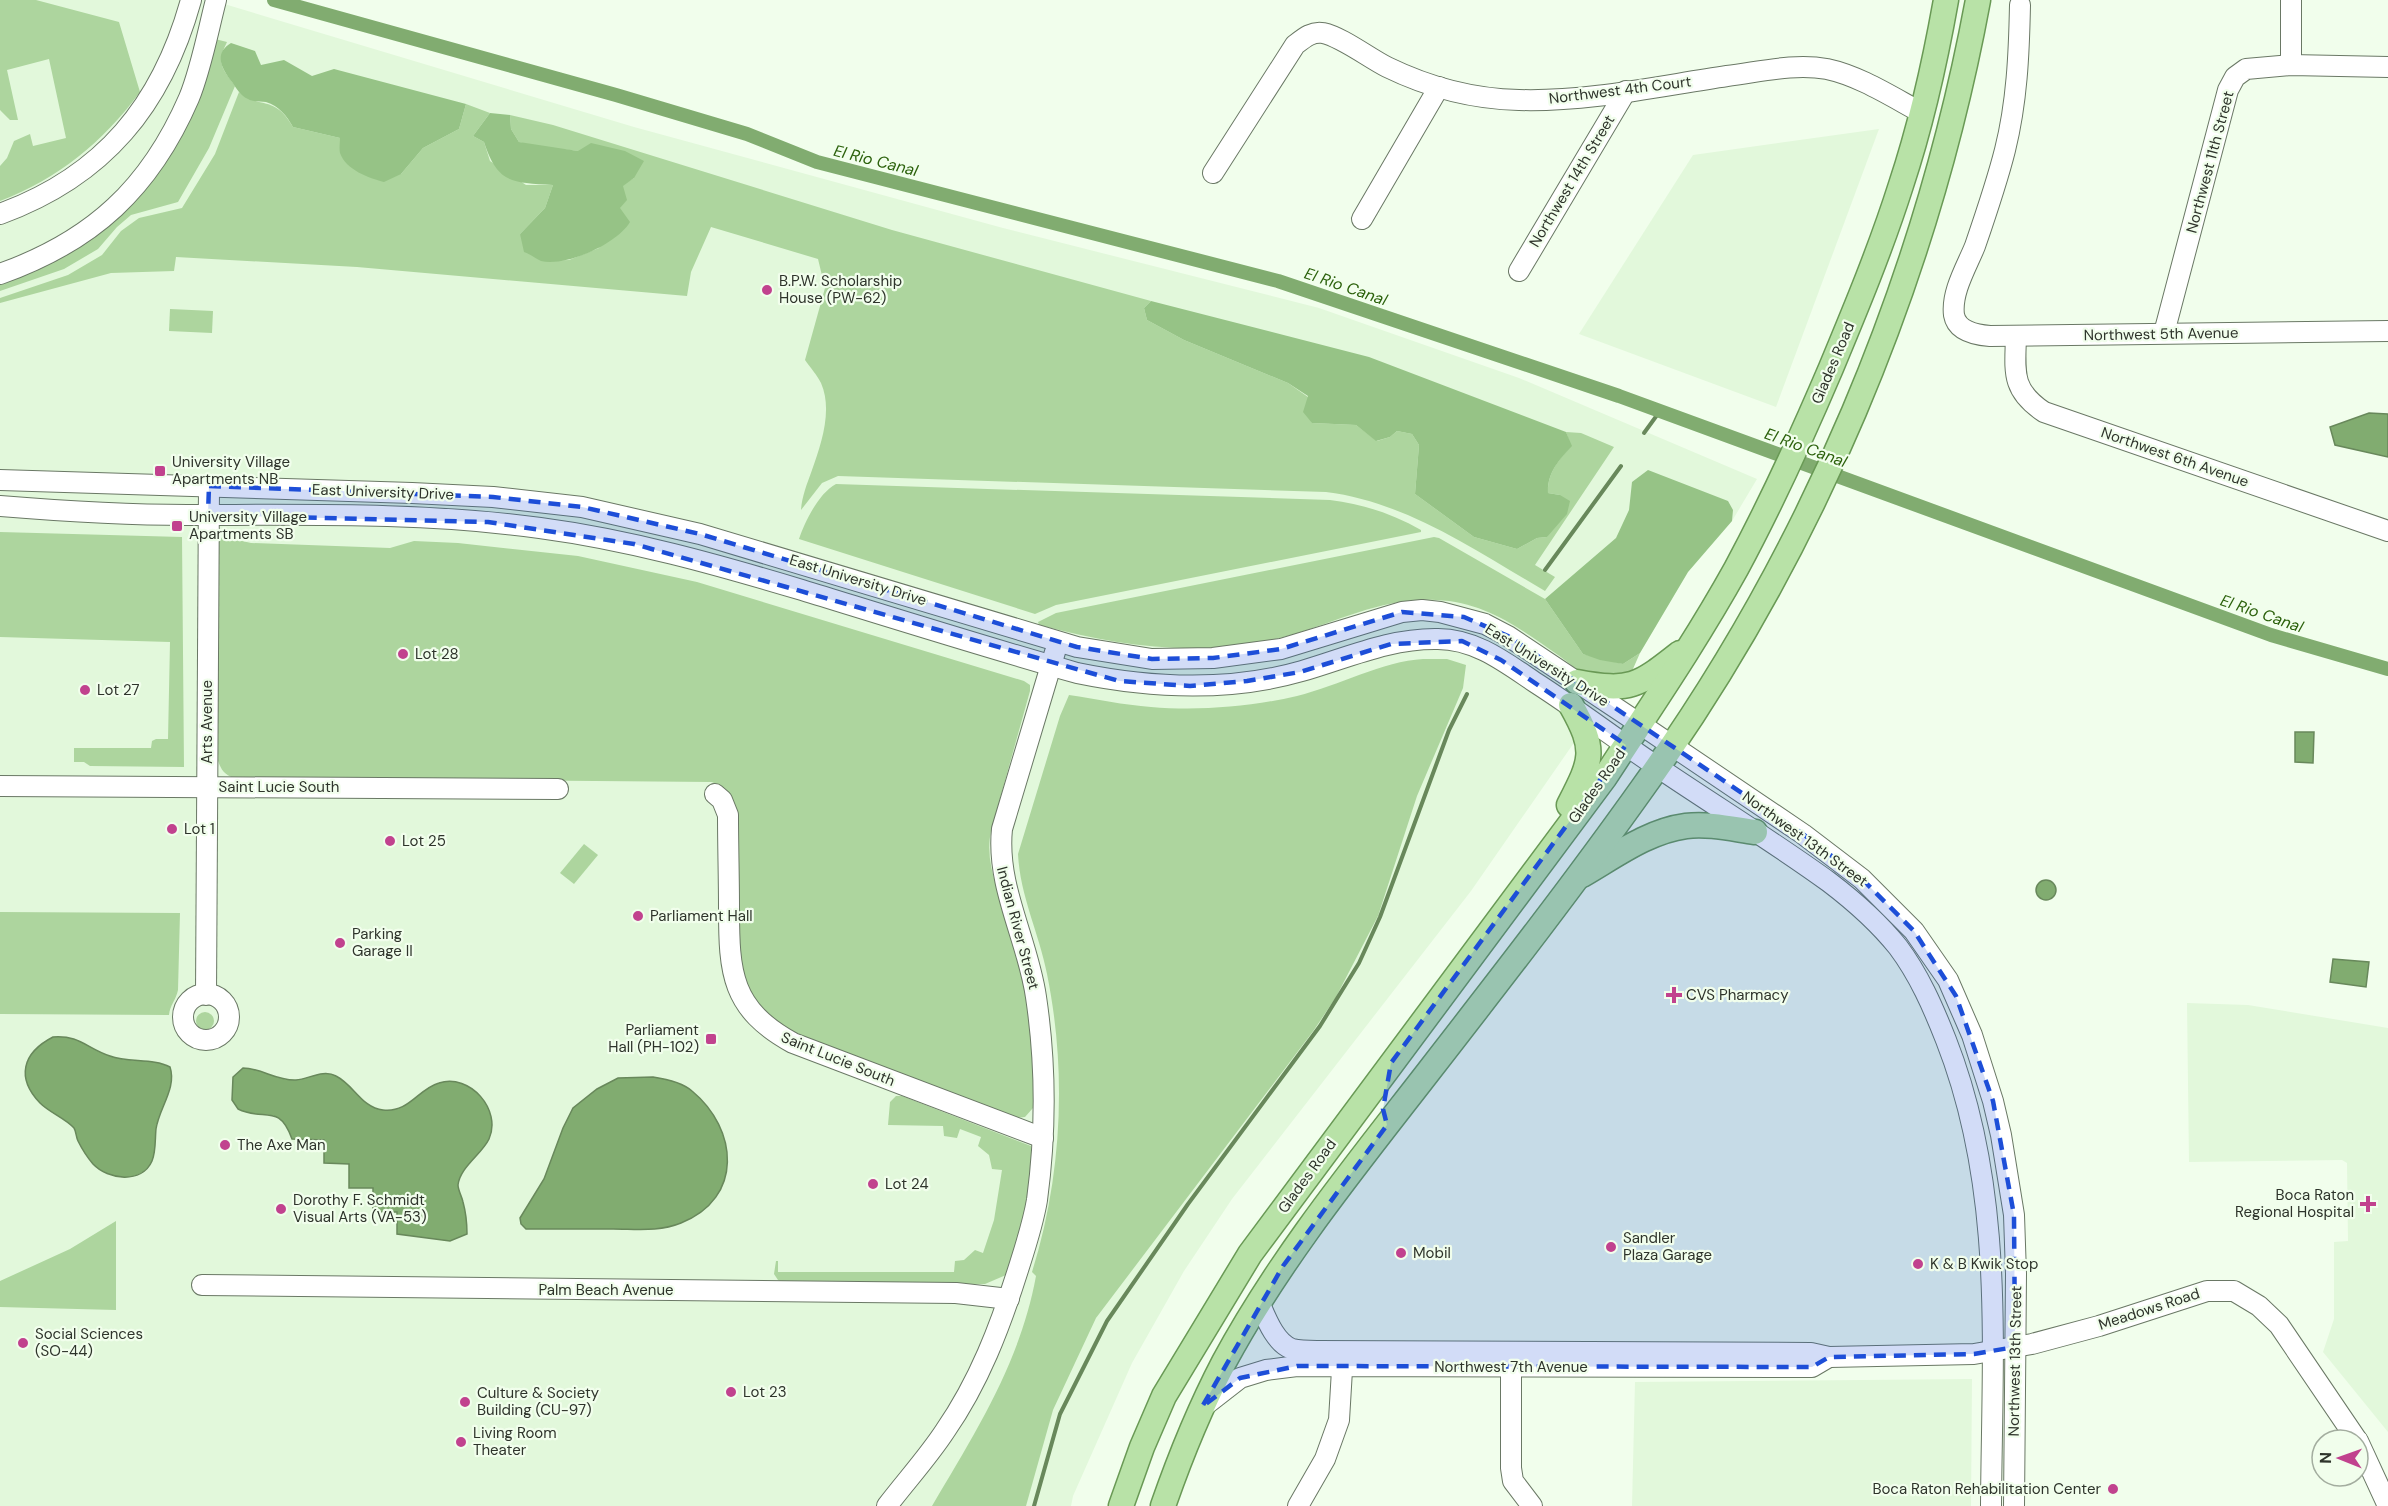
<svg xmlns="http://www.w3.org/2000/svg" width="2388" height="1506" font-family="'DM Sans',sans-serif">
  <rect width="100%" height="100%" fill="#f1feec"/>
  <g fill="#e2f8db">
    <path d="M0 0H211L634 127 1003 228 1319 308 1519 378 1757 479 1732 521 1688 572 1640 653 1621 675 1471 891 1232 1199 1184 1271 1132 1363 1073 1496 1071 1506H0Z"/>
    <path d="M1879 129 1776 407 1579 334 1693 155Z"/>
    <path d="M2187 1003 2248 1005 2388 1028V1432L2323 1352 2334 1319V1242L2348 1241 2347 1163 2342 1160 2189 1162Z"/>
    <path d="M1972 1379 1971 1506H1632L1635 1382Z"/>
  </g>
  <g fill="#add59e">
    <path d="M0 0H36L119 22 140 92C103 142 58 179 0 201V166L7 158 14 141 30 134 33 146 66 138 49 59 7 70 18 120H10L0 110Z"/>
    <path d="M215 39 227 42C216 64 222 68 235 86L209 148 178 202 131 215 117 227 98 249 64 269 0 291V283C89 254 157 196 195 109 204 87 209 62 215 39Z"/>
    <path d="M239 92C260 110 274 94 293 127L340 138 401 174 423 148 459 129 466 104 490 113 473 136 484 142 490 161 526 185H553L545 208 520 234 542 261 569 260 599 248 620 208 622 185 634 178 578 151 533 146 519 142 511 129 510 115 553 125 892 230 1151 301 1144 308 1147 320 1184 340 1288 383 1308 397 1312 423 1356 425 1377 441 1390 437 1397 431 1412 434 1419 445 1415 494 1474 537 1517 549 1537 538 1547 537 1560 495 1548 493C1547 473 1559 460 1571 446L1566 432 1581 433 1614 447 1535 565 1555 577 1545 591C1476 551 1407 502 1326 492L838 476 822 483 801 510C802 496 807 484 812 470 821 445 833 410 821 383 817 375 810 367 805 360L825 288 818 259 711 227 691 272 687 296 357 267 176 257 174 271 111 273 0 303V298L68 275 102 255 121 231 139 218 182 208 215 154Z"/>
    <path d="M170 309 213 311 212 333 169 331Z"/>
    <path d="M836 484 1330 500C1363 504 1393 514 1421 530V532L1056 605 1035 614 799 539C805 521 819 493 836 484Z"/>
    <path d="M0 532 182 537 184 767 90 766 84 762H74V748H151L152 741 156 739H168L170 642 0 637Z"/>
    <path d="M225 537 251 543 390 548 414 541 458 543 578 556 697 582 1024 681 1030 685V691L991 831C984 864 1000 894 1010 925 1015 939 1019 955 1022 970 1031 1013 1034 1055 1035 1099L1033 1108 1025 1117 1016 1118 799 1037C778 1024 757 1009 747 986 727 937 740 860 736 806 730 796 723 787 712 782L234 778C222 774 220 767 216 755L219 542 220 538Z"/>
    <path d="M1434 537 1439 538 1545 599 1583 654 1623 664 1640 653 1629 678C1617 677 1601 678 1589 675 1578 672 1567 661 1558 655 1519 628 1486 602 1436 600 1384 597 1339 621 1291 635 1207 659 1122 647 1039 625L1038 622 1056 613Z"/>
    <path d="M1423 659H1447L1466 665 1463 688 1417 796 1378 916 1336 997 1314 1030 1096 1318 1053 1410 1026 1506H932C976 1431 1020 1363 1036 1276L1032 1272C1062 1176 1067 1072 1047 974 1039 933 1020 896 1018 854L1060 716 1069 695C1096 699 1124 705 1151 707 1198 711 1250 707 1297 696 1338 686 1383 661 1423 659Z"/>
    <path d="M584 844 598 855 574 884 560 873Z"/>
    <path d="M0 912 180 913 178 990C176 1000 170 1005 169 1015L0 1014Z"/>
    <circle cx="205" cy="1021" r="9"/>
    <path d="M902 1096 1031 1146C1037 1169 1019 1255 1006 1275L985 1284 785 1283 778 1280 774 1274 776 1261H778V1272H954L955 1261 964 1260 975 1250 983 1253 994 1220 1002 1170 992 1169 989 1155 978 1146 981 1137 960 1129 957 1138 944 1136 943 1126 888 1125 890 1102 896 1096Z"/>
    <path d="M116 1221V1310L0 1307V1281L70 1249Z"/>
  </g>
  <g fill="#96c386">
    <path d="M231 43 255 51 261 65 284 60 312 76 334 69 466 104 459 129 423 148 401 174 384 182C369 178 346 170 340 153 339 149 340 142 340 138L293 127C287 116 279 106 266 102 260 101 253 102 248 99 241 96 236 88 232 82 222 69 213 54 231 43Z"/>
    <path d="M490 113 510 115 511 129 519 142 578 151 591 143 625 151 644 161 634 178 623 186 627 200 620 208 630 222C617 244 566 267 541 261 536 259 530 254 524 252L520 234 545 208 553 185C513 182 498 185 484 142L473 136Z"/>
    <path d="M1151 301 1369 357 1566 432 1572 446C1559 460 1547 473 1548 493L1560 495 1570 501 1567 514 1547 537 1537 538 1517 549 1474 537 1415 494 1419 445 1412 434 1397 431 1390 437 1376 441 1356 425 1312 423 1303 412 1308 396 1288 383 1184 340 1147 320 1144 308Z"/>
    <path d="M1648 470 1728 501 1733 510 1732 521 1688 572 1640 653 1623 664 1600 660 1583 654 1545 599 1616 538 1629 510 1632 482Z"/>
  </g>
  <g fill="#81ac70" stroke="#68885b" stroke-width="1.5">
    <path d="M2369 413 2388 414V457L2335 445 2330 427Z"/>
    <path d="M2295 732H2314L2313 763 2295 762Z"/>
    <circle cx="2046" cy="890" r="10"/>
    <path d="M2333 959 2369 962 2366 987 2330 982Z"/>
    <path d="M53 1037C80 1035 86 1048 110 1056 128 1063 153 1058 170 1067 177 1088 159 1108 156 1129 155 1138 156 1152 152 1161 142 1184 108 1180 93 1164 87 1157 82 1149 78 1141 76 1137 76 1131 74 1128 65 1118 50 1113 40 1103 16 1078 22 1053 53 1037Z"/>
    <path d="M243 1068C261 1068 277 1081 296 1080 309 1079 323 1069 336 1076 354 1085 362 1108 383 1110 409 1113 418 1089 439 1083 470 1073 502 1110 489 1139 482 1154 460 1167 458 1185 458 1190 462 1197 463 1202 466 1213 467 1223 467 1234L450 1241 397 1234V1212H373V1188H349V1164L324 1163V1140L292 1139C279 1102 264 1122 238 1109L232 1100 233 1077Z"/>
    <path d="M653 1077C666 1079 682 1082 692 1091 738 1129 744 1198 681 1223 659 1232 637 1229 613 1229 584 1229 555 1229 526 1229L521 1224 520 1218 544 1179 563 1128 573 1108 597 1089 618 1078Z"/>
  </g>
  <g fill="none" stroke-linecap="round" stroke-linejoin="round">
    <g stroke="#68885b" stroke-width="4">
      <path d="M1644 433 1660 411"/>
      <path d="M1545 570 1621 466"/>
      <path d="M1034 1506 1060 1414 1107 1321 1188 1204 1320 1026 1359 963 1380 917 1449 730 1467 694"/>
    </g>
    <path stroke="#81ac70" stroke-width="14" d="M274 0 616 95 747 134 817 162 1278 281 1619 396 2271 635 2388 669"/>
    <defs>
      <g id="minor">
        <path d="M2020 5C2019 54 2017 102 2005 150 1997 182 1986 214 1975 246 1967 266 1951 292 1954 315 1957 332 1977 335 1990 336L2388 331"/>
        <path d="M2291 65V0"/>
        <path d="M1213 173 1295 45C1304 38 1312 31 1323 33 1342 37 1369 58 1387 67 1428 87 1474 99 1519 100 1588 102 1659 86 1727 76 1760 72 1794 63 1827 69 1860 76 1892 97 1922 113"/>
        <path d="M0 214C104 176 162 105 191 0"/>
        <path d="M1362 219 1439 87"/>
        <path d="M1519 271 1626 91"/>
        <path d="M0 274C93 241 150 188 189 98 201 69 208 31 216 0"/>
        <path d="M2164 333 2228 90 2235 77 2246 69 2291 65 2388 67"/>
        <path d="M2016 336C2015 372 2011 390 2044 412L2388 531"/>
        <path d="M0 480 412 493 493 497 582 507 700 534 1077 647 1152 659 1213 658 1281 649 1402 612 1422 610 1440 612 1485 624 1508 636 1640 724 1803 834 1862 879 1914 931 1948 980 1972 1035 1993 1101 2001 1135 2014 1215 2016 1274 2014 1506"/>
        <path d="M0 506C62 511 125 515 187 515 304 515 423 512 540 528 630 540 715 564 802 590 893 618 985 647 1077 673 1150 688 1229 692 1302 671 1347 658 1390 638 1438 639 1476 639 1506 663 1536 683 1578 710 1617 740 1659 768 1715 806 1774 842 1829 882 1854 901 1878 922 1898 947 1919 975 1933 1007 1946 1040 2005 1190 1992 1348 1991 1506"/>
        <path d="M0 786 558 789"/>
        <path d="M715 794 722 800 728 815C728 846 729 877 729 908 729 973 731 1009 793 1043L1043 1138"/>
        <circle cx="206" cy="1017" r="23"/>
        <path d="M206 995 209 486"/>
        <path d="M202 1285 956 1293 1009 1299"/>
        <path d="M1259 1302C1266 1318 1275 1343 1292 1349 1300 1351 1309 1351 1317 1351L1811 1353 1829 1357 1974 1354 2032 1344 2099 1326 2207 1291H2234L2259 1306 2279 1325 2357 1440"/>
        <path d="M1511 1356V1468L1513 1481 1532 1506"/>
        <path d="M1204 1406 1240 1378 1266 1370 1297 1366 1812 1367 1829 1357"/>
        <path d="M2358 1441 2388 1506"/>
        <path d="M887 1506C906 1481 928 1457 945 1431 979 1382 1000 1327 1018 1270 1025 1248 1033 1224 1037 1200 1046 1133 1046 1064 1036 997 1028 940 996 887 1002 829L1055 652"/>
        <path d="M1298 1506 1325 1459 1339 1420 1343 1353"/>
      </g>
      <g id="major">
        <path d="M1577 682C1631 692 1638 686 1680 653"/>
        <path d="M1569 805C1592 760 1597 751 1571 705"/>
        <path d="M1582 875C1615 856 1648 831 1686 826 1708 823 1733 829 1755 832"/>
        <path d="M1121 1506 1142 1447 1164 1396 1250 1254 1605 777C1650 708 1696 641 1736 569 1771 504 1802 436 1831 368 1856 308 1881 248 1901 185 1921 125 1935 62 1946 0"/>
        <path d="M1163 1506C1180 1457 1200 1408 1224 1362 1280 1258 1357 1164 1429 1071 1502 977 1575 883 1644 786 1811 554 1926 281 1978 0"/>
      </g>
    </defs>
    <use href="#minor" stroke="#6a7865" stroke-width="22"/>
    <use href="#major" stroke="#699955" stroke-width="27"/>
    <use href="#minor" stroke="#fff" stroke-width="20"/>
    <use href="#major" stroke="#b8e2a7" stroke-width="24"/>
  </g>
  <path fill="#1d4ed8" fill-opacity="0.2" stroke="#1d4ed8" stroke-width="4.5" stroke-dasharray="12 8" stroke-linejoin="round" d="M209 486 493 497 582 507 700 534 1077 647 1152 659 1213 658 1281 649 1402 612 1464 617 1508 636 1803 834 1862 879 1914 931 1956 996 1993 1101 2014 1215 2015 1347 1974 1354 1829 1357 1812 1367 1297 1366 1240 1378 1202 1407 1283 1266 1387 1125 1383 1109 1391 1063 1626 745 1501 660 1462 641 1391 644 1300 672 1247 681 1190 686 1119 681 634 544 488 522 208 515Z"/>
  <g fill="#c1428e" stroke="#f1feec" stroke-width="2">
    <circle cx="767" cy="290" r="6"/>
    <rect x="154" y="465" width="12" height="12" rx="3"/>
    <rect x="171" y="520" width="12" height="12" rx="3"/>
    <circle cx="403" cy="654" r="6"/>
    <circle cx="85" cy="690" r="6"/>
    <circle cx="172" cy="829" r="6"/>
    <circle cx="390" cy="841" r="6"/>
    <circle cx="638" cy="916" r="6"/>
    <circle cx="340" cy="943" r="6"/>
    <path d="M1671 986h6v6h6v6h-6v6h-6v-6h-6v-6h6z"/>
    <rect x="705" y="1033" width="12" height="12" rx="3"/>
    <circle cx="225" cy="1145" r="6"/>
    <circle cx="873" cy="1184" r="6"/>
    <path d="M2365 1195h6v6h6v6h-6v6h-6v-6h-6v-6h6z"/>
    <circle cx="281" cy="1209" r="6"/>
    <circle cx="1611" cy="1247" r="6"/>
    <circle cx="1401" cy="1253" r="6"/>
    <circle cx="1918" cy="1264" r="6"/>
    <circle cx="23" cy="1343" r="6"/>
    <circle cx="731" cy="1392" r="6"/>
    <circle cx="465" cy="1402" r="6"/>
    <circle cx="461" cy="1442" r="6"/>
    <circle cx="2113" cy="1489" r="6"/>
  </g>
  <g text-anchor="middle" stroke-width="4.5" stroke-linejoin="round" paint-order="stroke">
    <g font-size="15" fill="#2e342b" stroke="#f1feec">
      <text transform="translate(1620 90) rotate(-7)" y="5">Northwest 4th Court</text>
      <text transform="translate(2210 162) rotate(-75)" y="5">Northwest 11th Street</text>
      <text transform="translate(1572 181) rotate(-59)" y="5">Northwest 14th Street</text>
      <text transform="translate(2161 334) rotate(-1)" y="5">Northwest 5th Avenue</text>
      <text transform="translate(1833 363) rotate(-67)" y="5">Glades Road</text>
      <text transform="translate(2175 457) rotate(19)" y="5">Northwest 6th Avenue</text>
      <text transform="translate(383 492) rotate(2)" y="5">East University Drive</text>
      <text transform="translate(858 580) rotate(17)" y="5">East University Drive</text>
      <text transform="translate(1547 665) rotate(32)" y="5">East University Drive</text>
      <text transform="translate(207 722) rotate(-90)" y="5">Arts Avenue</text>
      <text transform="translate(1597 786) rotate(-55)" y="5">Glades Road</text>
      <text x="279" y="792">Saint Lucie South</text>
      <text transform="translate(1805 839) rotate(36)" y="5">Northwest 13th Street</text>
      <text transform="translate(1018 928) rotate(75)" y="5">Indian River Street</text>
      <text transform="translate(838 1059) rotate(22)" y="5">Saint Lucie South</text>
      <text transform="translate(1307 1176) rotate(-54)" y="5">Glades Road</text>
      <text x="606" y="1295">Palm Beach Avenue</text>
      <text transform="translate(2149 1309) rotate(-18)" y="5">Meadows Road</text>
      <text transform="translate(2015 1361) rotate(-89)" y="5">Northwest 13th Street</text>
      <text x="1511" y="1372">Northwest 7th Avenue</text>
    </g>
    <g font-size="15" fill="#2e342b" stroke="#f1feec" text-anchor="start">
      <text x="779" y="286">B.P.W. Scholarship<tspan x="779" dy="17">House (PW-62)</tspan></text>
      <text x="172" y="467">University Village<tspan x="172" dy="17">Apartments NB</tspan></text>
      <text x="189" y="522">University Village<tspan x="189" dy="17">Apartments SB</tspan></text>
      <text x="415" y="659">Lot 28</text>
      <text x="97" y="695">Lot 27</text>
      <text x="184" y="834">Lot 1</text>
      <text x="402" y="846">Lot 25</text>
      <text x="650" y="921">Parliament Hall</text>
      <text x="352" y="939">Parking<tspan x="352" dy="17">Garage II</tspan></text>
      <text x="1686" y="1000">CVS Pharmacy</text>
      <text x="699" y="1035" text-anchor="end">Parliament<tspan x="699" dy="17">Hall (PH-102)</tspan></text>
      <text x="237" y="1150">The Axe Man</text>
      <text x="885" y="1189">Lot 24</text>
      <text x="2354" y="1200" text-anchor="end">Boca Raton<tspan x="2354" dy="17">Regional Hospital</tspan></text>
      <text x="293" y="1205">Dorothy F. Schmidt<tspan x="293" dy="17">Visual Arts (VA-53)</tspan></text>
      <text x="1623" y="1243">Sandler<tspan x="1623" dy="17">Plaza Garage</tspan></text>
      <text x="1413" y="1258">Mobil</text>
      <text x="1930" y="1269">K &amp; B Kwik Stop</text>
      <text x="35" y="1339">Social Sciences<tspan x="35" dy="17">(SO-44)</tspan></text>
      <text x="743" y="1397">Lot 23</text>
      <text x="477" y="1398">Culture &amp; Society<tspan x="477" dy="17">Building (CU-97)</tspan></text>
      <text x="473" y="1438">Living Room<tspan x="473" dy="17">Theater</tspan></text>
      <text x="2101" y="1494" text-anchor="end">Boca Raton Rehabilitation Center</text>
    </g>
    <g font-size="16" font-style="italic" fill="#2b610b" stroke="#f1feec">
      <text transform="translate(876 160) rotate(14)" y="6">El Rio Canal</text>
      <text transform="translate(1346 286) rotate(19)" y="6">El Rio Canal</text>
      <text transform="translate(1806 447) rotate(20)" y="6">El Rio Canal</text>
      <text transform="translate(2262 613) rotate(19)" y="6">El Rio Canal</text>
    </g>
  </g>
  <g transform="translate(2340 1458) rotate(271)"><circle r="28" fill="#f1feec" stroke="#a3ad9f" stroke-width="1.5"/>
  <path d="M0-4.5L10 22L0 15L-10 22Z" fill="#c1428e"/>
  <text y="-9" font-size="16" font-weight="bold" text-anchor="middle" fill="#2e342b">N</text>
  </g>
</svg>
